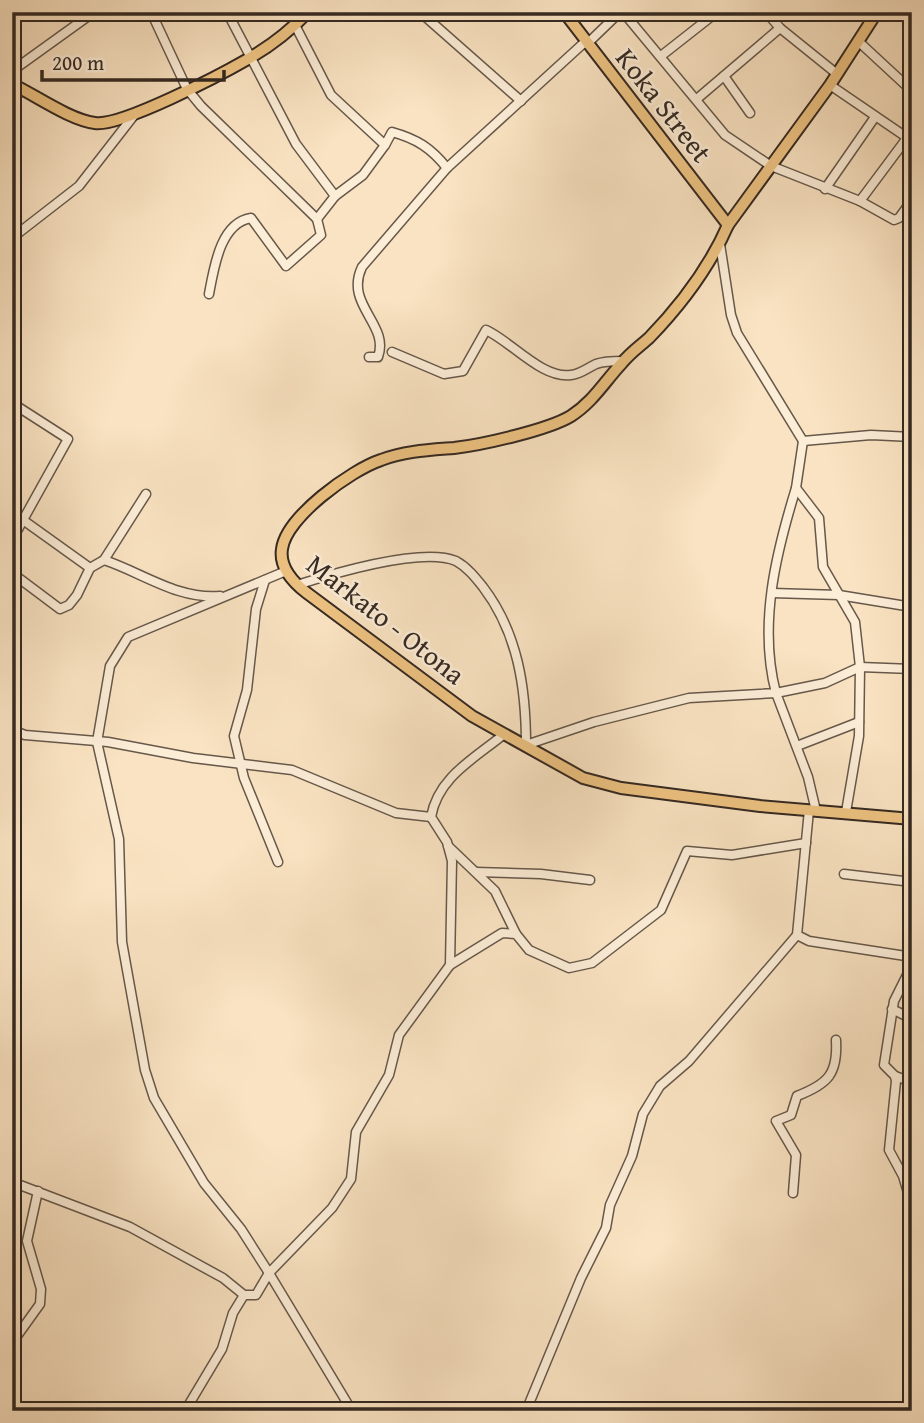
<svg xmlns="http://www.w3.org/2000/svg" width="924" height="1423" font-family="'Gentium Book Plus',serif">
  <rect width="100%" height="100%" fill="#fae3c2"/>
  <filter id="stains"><feTurbulence type="fractalNoise" baseFrequency=".00286" numOctaves="4"/><feColorMatrix values="0 0 0 0 .2 0 0 0 0 .09 0 0 0 0 .02 0 0 0 .5 -.17"/></filter>
  <radialGradient id="worn" r=".72"><stop offset=".6" stop-color="#630" stop-opacity="0"/><stop offset="1" stop-color="#630" stop-opacity=".3"/></radialGradient>
  <g fill="none" stroke-linecap="round" stroke-linejoin="round">
    <path stroke="#74827a" stroke-width="2" d="M911 379H912"/>
    <defs>
      <g id="minor">
        <path d="M151 12 187 89 201 106 317 219 321 235 286 266 251 218C220 223 214 268 209 294"/>
        <path d="M227 12 296 144 335 196"/>
        <path d="M420 12 521 101"/>
        <path d="M623 12 725 135 771 166 860 201 894 220 899 218 912 200"/>
        <path d="M766 12 780 28 837 74"/>
        <path d="M12 19 20 12"/>
        <path d="M295 25 331 95 385 145 392 132C417 139 431 148 447 168"/>
        <path d="M858 41 912 91"/>
        <path d="M588 43 619 13 625 12"/>
        <path d="M661 56 717 12"/>
        <path d="M12 71 94 12"/>
        <path d="M724 76 750 113"/>
        <path d="M830 85 912 141"/>
        <path d="M698 98 780 28"/>
        <path d="M825 189 875 117"/>
        <path d="M860 201 907 138"/>
        <path d="M317 219 335 196 363 175 385 145"/>
        <path d="M12 238 79 186 135 114"/>
        <path d="M720 244 731 315 737 333 803 441 796 488 819 518 823 567 855 622 860 667 859 736 846 812"/>
        <path d="M12 346 15 348 12 354"/>
        <path d="M392 352 444 374 463 371 486 330C512 342 542 379 571 375 581 374 587 368 596 364 604 361 614 361 623 361"/>
        <path d="M369 357H378C390 324 344 305 362 267L447 168 586 41"/>
        <path d="M12 403 68 439 23 520 90 568"/>
        <path d="M803 441 871 435 912 437"/>
        <path d="M12 540 23 520"/>
        <path d="M104 560C141 572 178 600 220 596"/>
        <path d="M286 571 128 637 110 666 97 742 119 839 122 942 145 1070 154 1098 204 1183 241 1229 269 1273 352 1411"/>
        <path d="M12 573 60 609 69 605 77 595 90 568 104 560 146 494"/>
        <path d="M265 580 256 609 247 690 234 736 244 778 278 862"/>
        <path d="M297 585C332 574 422 547 456 561 467 567 475 577 483 587 518 633 526 688 526 745L594 722 689 698 776 693C758 625 776 553 796 488"/>
        <path d="M772 593 839 595 912 607"/>
        <path d="M12 730 25 735 108 742 193 758 292 770 396 813 431 817"/>
        <path d="M797 746 859 722"/>
        <path d="M809 810 797 935 809 941 912 957"/>
        <path d="M816 811 808 777 776 693 825 683 860 667 912 669"/>
        <path d="M448 846 495 891 516 934"/>
        <path d="M476 872 541 874 590 880"/>
        <path d="M844 874 912 882"/>
        <path d="M450 965 502 933 516 934 529 950 569 968 592 963 661 910 687 851 732 855 806 843"/>
        <path d="M912 965 894 1001 884 1065 895 1076 896 1081 889 1150 903 1176 909 1196 912 1261"/>
        <path d="M892 1009 912 1019"/>
        <path d="M895 1076 912 1082"/>
        <path d="M12 1182 130 1227 223 1278 244 1295H256L269 1273 332 1208 351 1179 356 1132 389 1075 399 1035 450 965 452 861 447 842 431 817C438 777 475 758 503 735"/>
        <path d="M793 1193 796 1155 776 1121 791 1115 797 1096C828 1084 838 1074 836 1040"/>
        <path d="M12 1343 40 1304 41 1289 27 1241 38 1191"/>
        <path d="M185 1411 222 1349 233 1313 244 1295"/>
        <path d="M526 1411 581 1278 606 1228 610 1205 632 1156 643 1114 660 1086 689 1061 797 935"/>
      </g>
      <g id="major">
        <path d="M564 12 728 225"/>
        <path d="M877 12 830 85 728 225C710 266 680 306 649 338 640 346 630 353 622 363 605 381 593 402 571 416 548 430 481 445 454 448 429 450 405 451 381 460 351 470 286 517 282 549 279 568 294 583 307 593L472 716 583 778 621 788 760 806 912 819"/>
        <path d="M12 84C35 95 70 120 95 123 121 127 222 74 248 59 269 47 291 30 308 12"/>
      </g>
    </defs>
    <use href="#minor" stroke="#66584a" stroke-width="11"/>
    <use href="#major" stroke="#342922" stroke-width="14"/>
    <use href="#minor" stroke="#fcedd7" stroke-width="8"/>
    <use href="#major" stroke="#edc281" stroke-width="10"/>
  </g>
  <g text-anchor="middle" stroke-width="5" stroke-linejoin="round" paint-order="stroke">
    <g font-size="28" fill="#342922" stroke="#fcedd7">
      <text transform="translate(664 105) rotate(52)" y="10">Koka Street</text>
      <text transform="translate(386 619) rotate(38)" y="10">Markato - Otona</text>
    </g>
  </g>
  <rect width="924" height="1423" fill="none" stroke="#fae3c2" stroke-width="42"/>
  <rect x="14" y="14" width="896" height="1395" fill="none" stroke="#342922" stroke-width="3.5"/>
  <rect x="21" y="21" width="882" height="1381" fill="none" stroke="#342922" stroke-width="2"/>
  <path d="M42 70v10h182v-10" fill="none" stroke="#342922" stroke-width="3.5"/>
  <text x="52" y="70" font-size="21" fill="#342922" stroke="#fcedd7" stroke-width="5" paint-order="stroke">200 m</text>
  <rect width="100%" height="100%" filter="url(#stains)"/>
  <rect width="100%" height="100%" fill="url(#worn)"/>
</svg>
